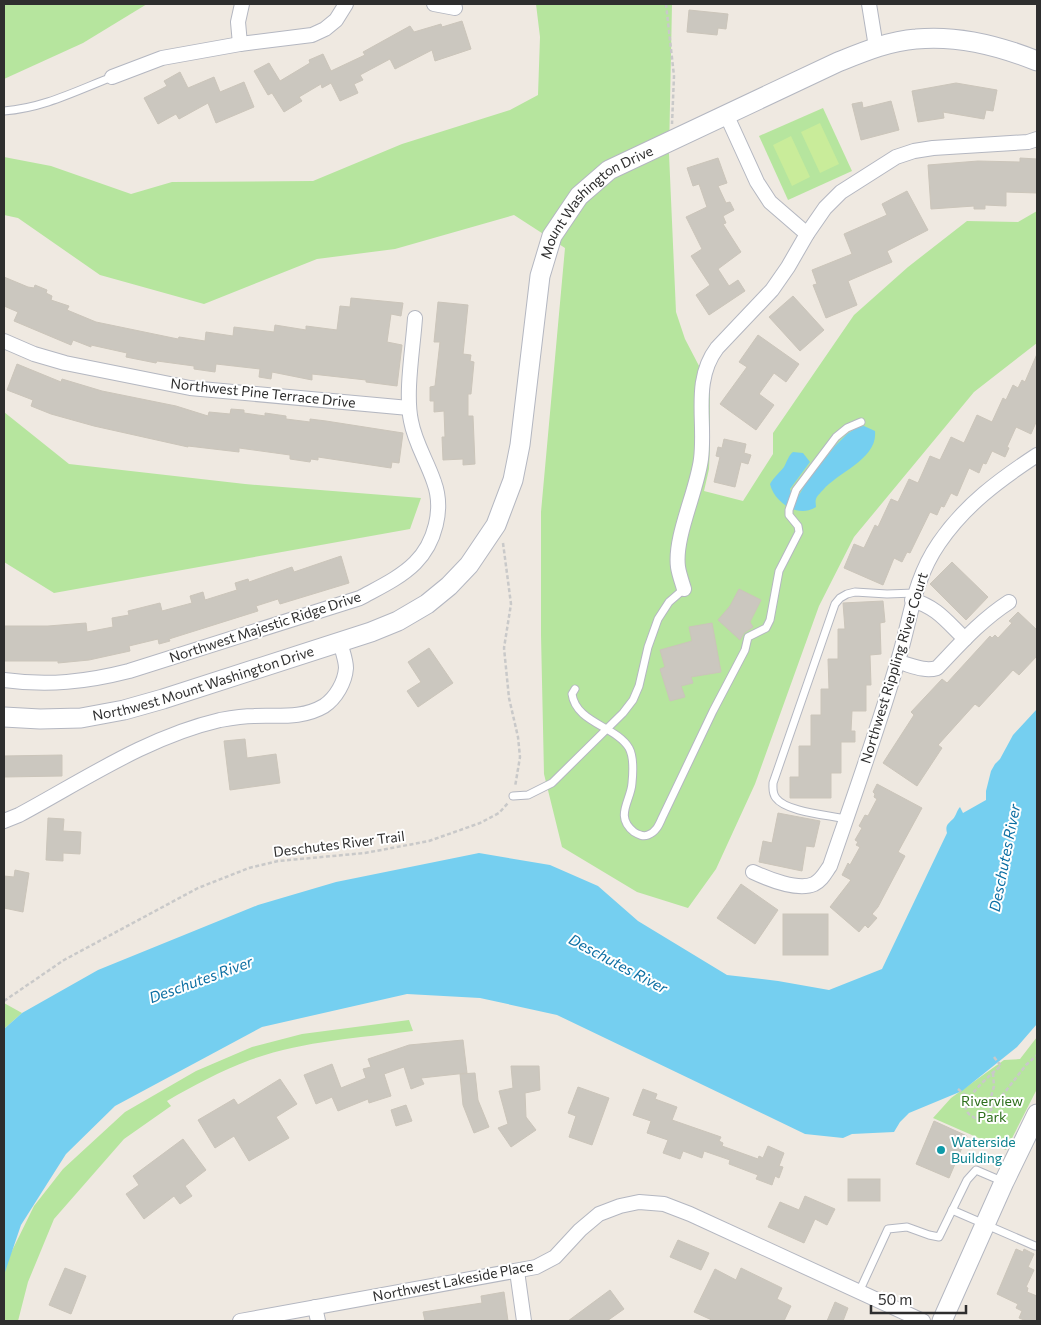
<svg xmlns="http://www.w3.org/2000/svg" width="1041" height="1325" font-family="Commissioner,sans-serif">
  <rect width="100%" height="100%" fill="#efe9e1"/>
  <g fill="#b6e59e">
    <path d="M4 4H147L83 43 4 79Z"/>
    <path d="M536 4H672L669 154 676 312 685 339 710 387V445L709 469 704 491 743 501 773 454V433L854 315 908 267 967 221 1018 222 1037 211V343L974 392 854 537 819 606 755 784 716 869 688 908 637 892 562 847 544 774 541 635V512L565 248 514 215 395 249 317 259 204 304 100 275 18 218 4 215V157L51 166 131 194 172 182 313 181 402 144 510 110 538 95 540 37Z"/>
    <path d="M823 108 852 171 788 200 759 136Z"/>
    <path d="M4 412 69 464 245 484 421 498 410 529 54 593 4 562Z"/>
    <path d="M4 1003 22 1013 4 1029Z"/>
    <path d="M409 1020 413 1031C359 1038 302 1041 250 1060 221 1071 194 1085 167 1101L171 1106 124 1139 54 1219 28 1282 18 1321H4V1267L34 1206 63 1169 125 1112 196 1071 252 1047 302 1034Z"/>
    <path d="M1037 1037V1089L1006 1150 933 1118 951 1098 1004 1060 1020 1059Z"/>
  </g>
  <g fill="#c9ec9a">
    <path d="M820 123 839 164 820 173 801 132Z"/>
    <path d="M791 136 810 177 792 186 773 145Z"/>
  </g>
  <g fill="#75cff0">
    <path d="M864 426 875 431C878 459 838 472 823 490 821 492 817 496 816 499 815 502 816 504 816 507 798 519 774 502 770 484 774 477 779 473 784 467 787 462 788 456 793 452L803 453 810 462 790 489 791 492 799 495 806 483 835 446 847 434 858 427Z"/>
    <path d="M1037 709V1024L1017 1047 962 1091 909 1113 900 1122 894 1132 852 1134 843 1138 805 1134 557 1015 480 998 407 994 262 1027 115 1106 66 1154 21 1225 4 1275V1029L22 1013 98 970 258 905 336 882 479 853 550 865 598 886 638 921 727 975 778 981 829 990 882 969 947 833C945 825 948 824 953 819 956 816 957 810 960 807L963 813 986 800V791L991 771 995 764 1000 759 1013 735Z"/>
  </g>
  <g fill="#cbc7bf" stroke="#cbc5ba">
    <path d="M689 10 728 14 726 29 718 28 717 35 687 32Z"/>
    <path d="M462 21 471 49 435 61 432 50 395 69 390 59 360 75 363 80 354 84 358 93 340 101 331 83 322 88 321 84 299 97 302 101 284 112 272 93 268 95 254 71 269 63 280 81 310 63 309 60 323 54 331 71 365 55 363 52 410 26 414 32 441 24 442 27Z"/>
    <path d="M180 72 188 88 214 77 220 92 244 82 254 107 216 123 208 103 179 119 176 114 158 124 144 98 167 86 164 81Z"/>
    <path d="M956 83 997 90 993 111 986 110 984 119 943 112 944 118 918 122 912 91Z"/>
    <path d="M891 101 899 130 861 140 852 104 862 102 863 108Z"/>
    <path d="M718 158 727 183 718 186 726 203 730 202 734 210 723 216 726 223 723 224 741 252 718 269 729 286 738 280 745 291 709 315 696 295 710 285 691 256 702 249 686 217 707 207 699 184 693 186 687 168Z"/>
    <path d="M1020 158 1037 159V193L1006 192V206L985 205V209H974V206L931 209 928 165 978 161 1020 162Z"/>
    <path d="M907 191 928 230 887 251 892 262 848 281 857 305 826 318 813 285 817 284 812 270 852 254 844 234 887 215 882 204Z"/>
    <path d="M4 277 28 287 34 288 35 285 47 290 46 293 52 296 51 300 69 306 67 310 96 322 178 339 179 337 205 341 206 332 233 336 234 327 274 332 275 325 306 330V326L337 330 340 306 350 307 351 298 403 303 401 316 391 314 387 342 402 345 397 386 366 382V380L312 374V380L272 372 271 379 259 377 260 369 216 364 215 372 194 369V366L157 361 156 363 126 357 127 353 91 345V347L73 340 71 345 14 321 18 312 4 306Z"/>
    <path d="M793 296 824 330 800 351 769 317Z"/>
    <path d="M438 302 468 305 463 354 471 355 470 361 474 362 471 394H468V416H473L475 464 463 465V459L443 460 442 437H445L444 411 434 412V401H430V387L435 386 440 342H434Z"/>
    <path d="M758 335 799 364 786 382 774 373 759 394 774 405 756 430 720 404 747 367 739 362Z"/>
    <path d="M1037 354V420L1031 434 1016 427 1007 447 1009 448 1005 457 992 451 986 464 983 463 979 473 969 468 957 496 951 493 944 507 941 506 937 515 930 512 910 553 907 552 902 562 894 558 883 585 844 568 854 544 864 548 875 525 878 527 891 499 898 502 909 479 918 483 930 456 940 460 951 437 964 443 977 415 992 422 1003 398 1006 400 1013 385 1018 388 1022 380 1025 382Z"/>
    <path d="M17 364 61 382 62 379 102 391 176 406 208 416 209 412 230 414 231 409 244 410V413L265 416V413L286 416V419L310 422V419L326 421 403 433 399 463 392 462 391 468 318 457V460L311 459 310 462 290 459V455L239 448V452L188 446V447L94 426 51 414 31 406 33 400 7 390Z"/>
    <path d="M724 439 746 444 744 453 751 455 748 464 741 462 735 487 714 482 720 457 716 456 718 447 722 448Z"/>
    <path d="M341 556 349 583 280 604 278 599 256 606 258 611 169 639 170 641 159 644 158 639 129 646 130 651 89 660 58 663V661H4V626H48L86 623 87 632 113 627 112 618 129 615 128 611 160 603 162 611 192 603 190 596 203 592 205 600 237 590 235 583 248 579 249 582 292 567 294 572Z"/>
    <path d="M952 562 988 597 966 620 930 584Z"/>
    <path d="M739 589 761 600 750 622 753 627 744 633 740 640 718 620 730 606Z"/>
    <path d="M883 601 885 622 880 623 881 654 870 655 871 685H866V711H852L851 731H855V742H841V773H831V798H790V777H799V746H811V715H821V689H829L828 659H838V629H845L843 603Z"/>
    <path d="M1018 612 1037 630V656L1019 675 1013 670 979 707 975 704 938 745 942 748 917 786 883 763 914 715 911 712 942 679 947 683 990 636 992 638 995 635 998 638 1012 623 1009 621Z"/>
    <path d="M712 623 721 672 691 677 693 683 681 686 685 697 670 701 660 669 665 667 660 650 692 641 689 627Z"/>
    <path d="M429 648 453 683 418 707 407 691 421 682 408 662Z"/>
    <path d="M245 739 247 758 276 754 280 783 230 790 224 741Z"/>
    <path d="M62 755V776L4 777V756Z"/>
    <path d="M877 784 922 808 898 852 905 856 878 907 872 914 877 918 868 928 865 925 859 932 830 907 851 880 842 875 848 863 850 865 860 847 856 845 858 842 855 840 862 828 859 826 865 815 868 816 877 799 874 797 875 794 873 792Z"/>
    <path d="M778 813 820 821 814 847 806 846 802 871 759 862 763 841 772 843Z"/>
    <path d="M48 818 64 819 63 831 81 832 80 854 63 853V861L46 860Z"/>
    <path d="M15 870 29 873 23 912 4 908V876L14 877Z"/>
    <path d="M741 884 778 910 755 944 717 918Z"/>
    <rect x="783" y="914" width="45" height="41"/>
    <path d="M463 1040 467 1073 421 1078 424 1084 411 1089 404 1067 384 1074 391 1096 369 1103 368 1099 338 1111 332 1097 316 1104 304 1075 332 1064 341 1088 366 1078 363 1069 371 1067 368 1059 409 1045Z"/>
    <path d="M511 1066H539L540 1090 525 1093 526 1117 536 1130 511 1147 498 1128 508 1124 499 1091 513 1088Z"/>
    <path d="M475 1073 478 1100 489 1127 474 1133 463 1105 460 1074Z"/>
    <path d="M280 1079 297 1104 276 1117 289 1138 249 1161 234 1136 215 1148 198 1120 234 1099 238 1105Z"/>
    <path d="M578 1087 609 1098 592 1145 569 1137 576 1116 568 1113Z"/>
    <path d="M643 1089 657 1094 655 1099 677 1107 672 1120 721 1137 719 1141 723 1143 722 1146 758 1159 759 1156 763 1158 768 1146 784 1153 779 1166 783 1167 779 1178 775 1176 772 1185 756 1179 758 1175 729 1164 730 1160 704 1151 702 1158 683 1151 680 1159 663 1153 668 1140 647 1133 651 1121 633 1115Z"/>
    <path d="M406 1105 412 1121 396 1126 391 1110Z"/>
    <path d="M934 1121 967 1136 949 1178 916 1164Z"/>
    <path d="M183 1139 206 1170 185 1186 192 1196 180 1204 174 1196 144 1219 126 1194 139 1185 133 1176Z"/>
    <rect x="848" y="1179" width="32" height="22"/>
    <path d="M805 1196 835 1209 827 1225 815 1219 804 1243 768 1227 780 1202 799 1210Z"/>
    <path d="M678 1240 709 1253 701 1270 670 1257Z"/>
    <path d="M1016 1249 1023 1252 1024 1249 1034 1254 1028 1267 1034 1270 1026 1287 1028 1288 1027 1292 1037 1296V1321H1027L1019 1318 1022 1311 1016 1308 1018 1304 997 1294Z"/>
    <path d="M65 1268 86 1276 71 1314 49 1305Z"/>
    <path d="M741 1268 782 1288 777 1299 791 1306 784 1321H714L694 1312 715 1269 736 1280Z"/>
    <path d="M610 1290 624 1309 607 1321H568Z"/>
    <path d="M504 1292 508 1321H425L423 1312 482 1303 481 1296Z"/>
    <path d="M835 1302 848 1308 843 1321H827Z"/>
  </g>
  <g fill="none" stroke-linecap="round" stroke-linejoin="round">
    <defs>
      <g id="service">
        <path d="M4 111C43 108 76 91 112 77"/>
        <path d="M575 689 572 694C576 723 616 726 629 748 634 757 633 773 632 783 631 801 614 816 634 832 639 835 643 837 648 835 656 832 659 825 662 818L713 711 745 650 748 637 766 628 770 620 779 571 799 532 798 526 789 515V510L796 490 836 437 847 428 861 422"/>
        <path d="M513 796 528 795 552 783 623 713 633 700 639 686 648 647 658 619 669 602 684 589"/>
        <path d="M846 819C829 815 786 812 776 798 772 793 773 788 773 783L835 604 840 598 847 594 855 592 887 594 915 593"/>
        <path d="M952 1210 1035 1246"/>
        <path d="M859 1292 888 1229 907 1227 929 1235 939 1237 967 1180 976 1170 1004 1182"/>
      </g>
      <g id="minor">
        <path d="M434 4 455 8"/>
        <path d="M869 4 876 47"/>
        <path d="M240 44 238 22 242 4"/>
        <path d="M112 77 162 58 240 44 312 35 325 29 336 20 346 4"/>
        <path d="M726 114 757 182 770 202 807 234"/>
        <path d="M4 341 34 354 65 363 190 388 409 408"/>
        <path d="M684 589C682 582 679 574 678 567 674 537 697 491 701 459 706 421 692 381 717 348L772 290 788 267 807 234 825 208 841 192 896 157 914 151 933 148 1028 142 1037 139"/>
        <path d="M912 600C937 607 947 622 965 639"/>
        <path d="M898 662C911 665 924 672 937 668 960 644 981 620 1009 602"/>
        <path d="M4 680C48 686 86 682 129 671L360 598C378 588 400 578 415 563 435 543 444 509 434 482 427 461 415 443 411 421 405 393 413 348 415 318"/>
        <path d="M4 821 19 815C84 780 147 737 220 720 231 718 243 716 254 716 278 715 302 719 324 706 336 698 345 682 346 668 346 660 342 650 340 642"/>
        <path d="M753 872C768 879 798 891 814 884 822 880 825 873 830 866 853 799 877 732 897 664 911 621 912 582 939 543 965 505 999 480 1037 455"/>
        <path d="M517 1271 524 1321"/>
        <path d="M315 1307 318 1321"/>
        <path d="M240 1321 536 1267 555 1257 580 1230 599 1214 620 1206 639 1202 664 1204 690 1214 923 1321"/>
      </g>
      <g id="secondary">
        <path id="s1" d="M4 717 40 719 81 718 124 710 163 699 371 632 398 621 427 604 449 586 469 565 496 525 513 480 520 445 540 276 552 236 579 196 609 170 838 62C863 52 889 41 916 39 957 35 1000 46 1037 61"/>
        <path d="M942 1321 1004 1182 1037 1114"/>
      </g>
    </defs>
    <use href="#service" stroke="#b4b7c1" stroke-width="9"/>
    <use href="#minor" stroke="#b4b7c1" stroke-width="16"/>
    <use href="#secondary" stroke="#b4b7c1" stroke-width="21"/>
    <g stroke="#c9c9c9" stroke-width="2.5" stroke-dasharray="4 2.5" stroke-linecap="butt">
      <path d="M666 4 674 76 672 124"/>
      <path d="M503 543 511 604 504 648 509 698 518 737 520 757 515 787"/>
      <path d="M4 1001 64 960 198 888 249 868 278 861 365 853 429 841 480 823 499 813 508 803"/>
      <path d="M994 1057 1001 1066C992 1073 963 1098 966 1110 968 1114 971 1116 975 1118L991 1110 1026 1065 1037 1055"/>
      <path d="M993 1073 994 1086 990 1101 993 1107"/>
      <path d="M958 1089 970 1099"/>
    </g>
    <use href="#service" stroke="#fff" stroke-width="7"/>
    <use href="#minor" stroke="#fff" stroke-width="14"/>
    <use href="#secondary" stroke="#fff" stroke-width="19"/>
  </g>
  <circle fill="#0f9aa8" stroke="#fff" stroke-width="2" cx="941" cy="1150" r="5"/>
  <g text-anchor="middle" stroke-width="4" stroke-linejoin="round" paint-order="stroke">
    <g font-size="14" fill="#2e2e2e" stroke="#fff">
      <text dy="5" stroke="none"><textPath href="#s1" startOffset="900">Mount Washington Drive</textPath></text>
      <text transform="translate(263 393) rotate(6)" y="5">Northwest Pine Terrace Drive</text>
      <text transform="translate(265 627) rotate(-18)" y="5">Northwest Majestic Ridge Drive</text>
      <text transform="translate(894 668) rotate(-73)" y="5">Northwest Rippling River Court</text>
      <text dy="5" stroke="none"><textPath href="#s1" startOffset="204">Northwest Mount Washington Drive</textPath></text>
      <text transform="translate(339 844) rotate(-7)" y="5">Deschutes River Trail</text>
      <text transform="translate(453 1281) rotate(-11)" y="5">Northwest Lakeside Place</text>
    </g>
    <g font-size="14" fill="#2c6e1b" stroke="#fff">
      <text x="992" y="1106">Riverview<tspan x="992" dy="16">Park</tspan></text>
    </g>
    <g font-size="14" fill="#0d838f" stroke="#fff" text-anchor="start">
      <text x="951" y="1147">Waterside<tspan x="951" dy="16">Building</tspan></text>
    </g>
    <g font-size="15" font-style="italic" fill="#0d6fa3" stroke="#fff">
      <text transform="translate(1005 858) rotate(-79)" y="5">Deschutes River</text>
      <text transform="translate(618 964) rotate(28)" y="5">Deschutes River</text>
      <text transform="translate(201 980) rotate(-20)" y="5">Deschutes River</text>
    </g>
  </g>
  <rect width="1041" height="1325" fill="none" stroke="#2e2e2e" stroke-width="10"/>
  <path d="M871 1305v8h95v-8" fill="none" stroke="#2e2e2e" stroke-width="2.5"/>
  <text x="878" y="1305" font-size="15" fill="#2e2e2e" stroke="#ffffff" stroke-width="4" paint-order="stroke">50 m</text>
</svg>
